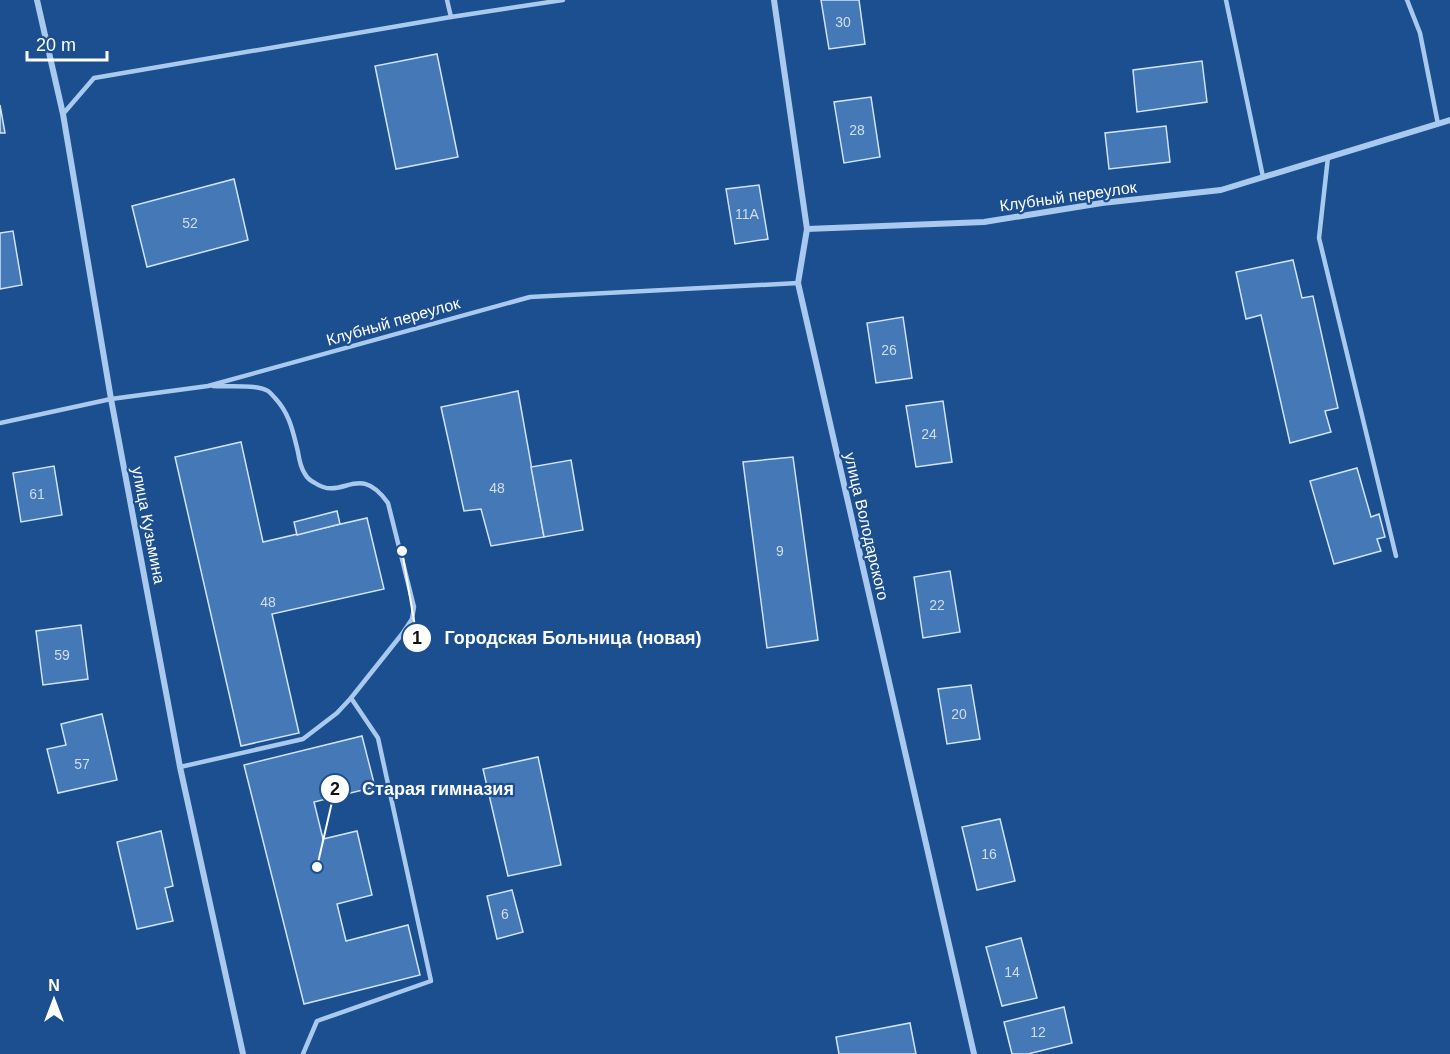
<svg xmlns="http://www.w3.org/2000/svg" width="1450" height="1054" font-family="Arial,sans-serif">
  <rect width="100%" height="100%" fill="#1b4f8f"/>
  <g fill="#4478b7" stroke="#cfe3fa" stroke-width="1.5">
    <path d="M821 0H859L865 44 829 49Z"/>
    <path d="M437 54 458 157 396 169 375 66Z"/>
    <path d="M1202 61 1207 102 1137 112 1133 70Z"/>
    <path d="M871 97 880 157 844 163 834 102Z"/>
    <path d="M0 105 5 133H0Z"/>
    <path d="M1166 126 1170 162 1109 169 1105 133Z"/>
    <path d="M234 179 248 240 147 267 132 206Z"/>
    <path d="M759 185 768 239 735 244 726 189Z"/>
    <path d="M13 231 22 285 0 289V233Z"/>
    <path d="M1293 260 1302 298 1313 296 1338 408 1325 411 1331 432 1290 443 1261 315 1246 319 1236 272Z"/>
    <path d="M903 317 912 378 876 383 867 323Z"/>
    <path d="M518 391 544 537 491 546 481 509 464 511 441 407Z"/>
    <path d="M943 401 952 462 916 467 906 406Z"/>
    <path d="M241 442 263 542 367 518 384 589 272 614 299 733 241 746 175 457Z"/>
    <path d="M793 457 818 640 767 648 743 462Z"/>
    <path d="M571 460 583 530 544 537 531 467Z"/>
    <path d="M54 466 62 515 21 522 13 473Z"/>
    <path d="M1357 468 1371 517 1379 514 1385 537 1377 539 1381 551 1334 564 1310 481Z"/>
    <path d="M337 511 340 524 297 535 294 522Z"/>
    <path d="M950 571 960 632 923 638 914 577Z"/>
    <path d="M81 625 88 679 43 685 36 631Z"/>
    <path d="M971 685 980 739 947 744 938 689Z"/>
    <path d="M102 714 117 780 58 793 47 749 66 745 61 724Z"/>
    <path d="M362 736 375 787 314 802 323 839 357 831 372 895 337 904 346 941 408 925 420 975 304 1004 244 765Z"/>
    <path d="M538 757 561 865 508 876 483 769Z"/>
    <path d="M1000 819 1015 881 977 890 962 827Z"/>
    <path d="M161 831 173 886 165 888 173 921 137 929 117 842Z"/>
    <path d="M512 890 523 932 497 939 487 896Z"/>
    <path d="M1021 938 1037 998 1002 1006 986 947Z"/>
    <path d="M1064 1007 1072 1043 1028 1054H1012L1004 1022Z"/>
    <path d="M910 1023 916 1054H839L836 1037Z"/>
  </g>
  <g fill="none" stroke-linecap="round" stroke-linejoin="round">
    <g stroke="#a9c9ee" stroke-width="4.5">
      <path d="M447 0 451 17"/>
      <path d="M1226 0 1263 177"/>
      <path d="M1407 0 1420 33 1438 124"/>
      <path d="M63 114 94 78 451 17 563 0"/>
      <path d="M1328 157 1319 238 1396 556"/>
      <path d="M0 423 111 399 208 386 530 297 798 283"/>
      <path d="M180 767 303 739 337 713 351 698 402 634 412 619 414 607 388 503C358 461 343 502 315 483 311 481 307 478 305 474 301 468 299 459 298 452 293 432 290 414 275 398 273 396 271 393 268 391 257 384 227 387 213 386"/>
      <path d="M303 1054 317 1021 431 981 378 738 351 698"/>
    </g>
    <g stroke="#a9c9ee" stroke-width="6">
      <path d="M37 0 63 114 111 399 180 767 243 1054"/>
      <path d="M774 0 807 229 798 283 974 1054"/>
      <path d="M807 229 984 222 1102 203 1221 190 1450 120"/>
    </g>
  </g>
  <g text-anchor="middle" stroke-width="4.5" stroke-linejoin="round" paint-order="stroke">
    <g font-size="14" fill="#d0dded">
      <text x="843" y="27">30</text>
      <text x="857" y="135">28</text>
      <text x="747" y="219">11А</text>
      <text x="190" y="228">52</text>
      <text x="889" y="355">26</text>
      <text x="929" y="439">24</text>
      <text x="497" y="493">48</text>
      <text x="37" y="499">61</text>
      <text x="780" y="556">9</text>
      <text x="268" y="607">48</text>
      <text x="937" y="610">22</text>
      <text x="62" y="660">59</text>
      <text x="959" y="719">20</text>
      <text x="82" y="769">57</text>
      <text x="989" y="859">16</text>
      <text x="505" y="919">6</text>
      <text x="1012" y="977">14</text>
      <text x="1038" y="1037">12</text>
    </g>
    <g font-size="16" fill="#fff" stroke="#1b4f8f">
      <text transform="translate(1068 196) rotate(-8)" y="6">Клубный переулок</text>
      <text transform="translate(393 321) rotate(-16)" y="6">Клубный переулок</text>
      <text transform="translate(149 525) rotate(79)" y="6">улица Кузьмина</text>
      <text transform="translate(867 526) rotate(77)" y="6">улица Володарского</text>
    </g>
  </g>
  <path fill="none" stroke="#fff" stroke-width="2" d="M402 551L417 638M317 867L335 789"/>
  <g fill="#fff" stroke="#1b4f8f" stroke-width="2">
    <circle cx="402" cy="551" r="6"/>
    <circle cx="317" cy="867" r="6"/>
    <circle cx="417" cy="638" r="15"/>
    <circle cx="335" cy="789" r="15"/>
  </g>
  <g font-size="18" text-anchor="middle" font-weight="bold" fill="#111">
    <text x="417" y="644">1</text>
    <text x="335" y="795">2</text>
  </g>
  <g font-size="18" text-anchor="middle" font-weight="bold" fill="#fff" stroke="#1b4f8f" stroke-width="4.5" stroke-linejoin="round" paint-order="stroke">
    <text x="573" y="644">Городская Больница (новая)</text>
    <text x="438" y="795">Старая гимназия</text>
  </g>
  <g transform="translate(54 1000)" stroke="#1b4f8f" stroke-width="4.5" paint-order="stroke">
  <path d="M0-4.5L10 22L0 15L-10 22Z" fill="#ffffff"/>
  <text y="-9" font-size="16" font-weight="bold" text-anchor="middle" fill="#ffffff">N</text>
  </g>
  <path d="M27 51v9h80v-9" fill="none" stroke="#ffffff" stroke-width="3"/>
  <text x="36" y="51" font-size="18" fill="#ffffff" stroke="#1b4f8f" stroke-width="4.5" paint-order="stroke">20 m</text>
</svg>
